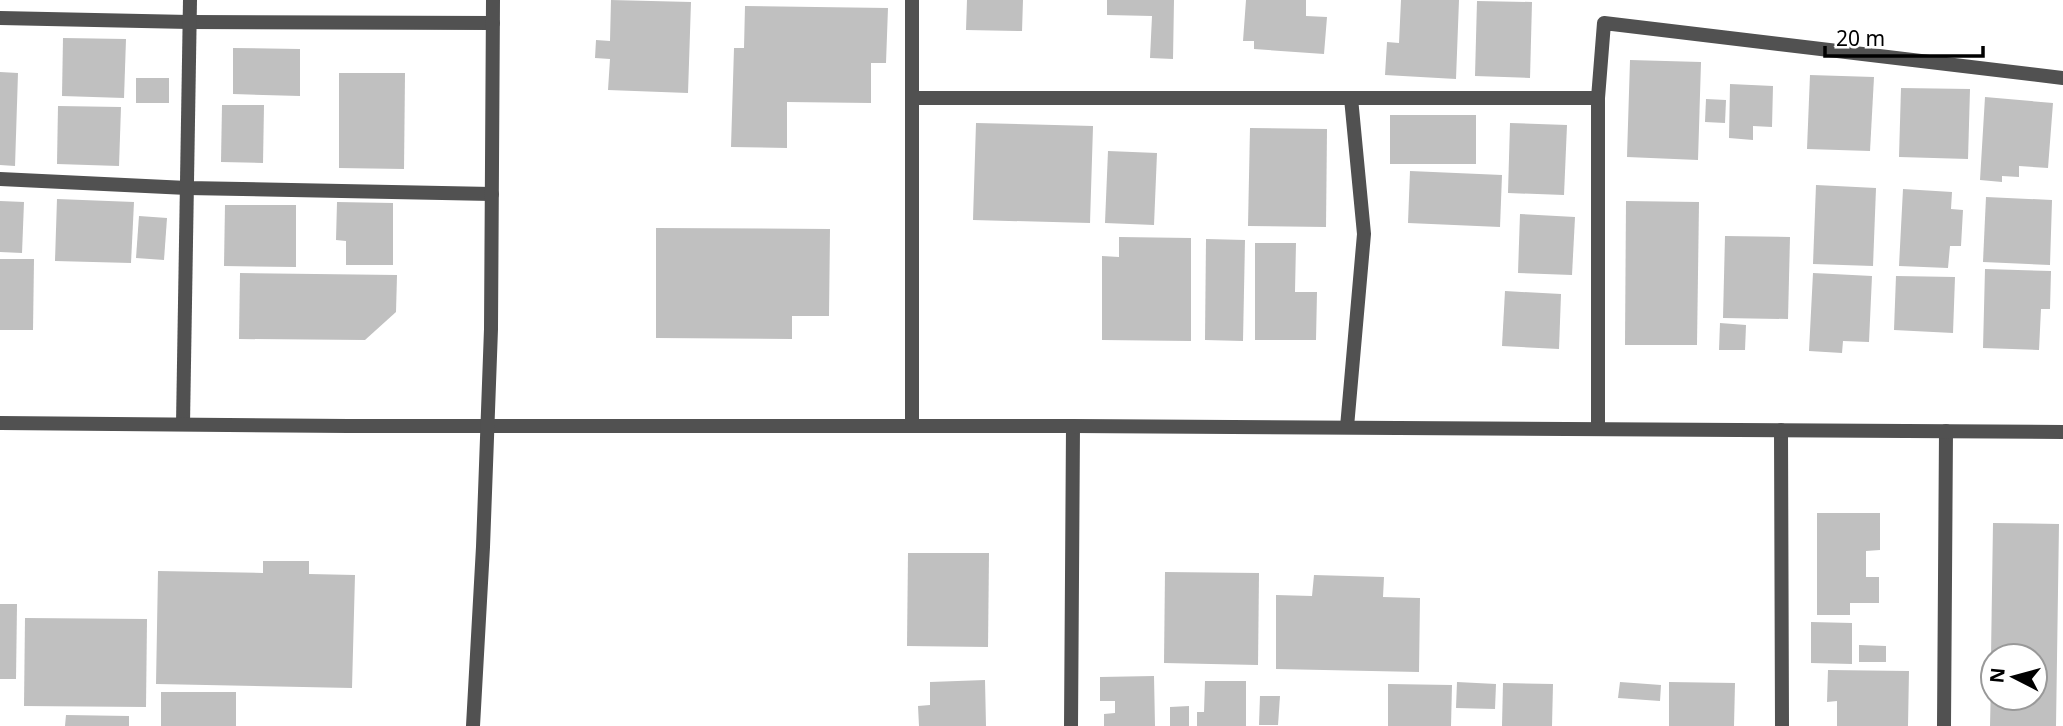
<svg xmlns="http://www.w3.org/2000/svg" width="2063" height="726" font-family="'Noto Sans',sans-serif">
  <rect width="100%" height="100%" fill="#fff"/>
  <g fill="#c0c0c0">
    <path d="M611 0 691 2 688 93 608 90 610 59 595 58 596 40 610 41Z"/>
    <path d="M967 0H1023L1022 31 966 30Z"/>
    <path d="M1107 0H1174L1173 59 1150 58 1152 16 1107 15Z"/>
    <path d="M1246 0H1306V16L1327 17 1324 54 1254 49V41H1243Z"/>
    <path d="M1401 0H1459L1456 79 1385 75 1387 42 1399 43Z"/>
    <path d="M1477 1 1532 2 1530 78 1475 76Z"/>
    <path d="M745 6 888 8 886 63H871V103L787 102V148L731 147 734 48H744Z"/>
    <path d="M63 38 126 39 124 98 62 96Z"/>
    <path d="M233 48 300 49V96L233 94Z"/>
    <path d="M1630 60 1701 62 1698 160 1627 157Z"/>
    <path d="M0 72 18 73 15 166 0 165Z"/>
    <path d="M339 73H405L404 169 339 168Z"/>
    <path d="M1810 75 1874 77 1870 151 1807 149Z"/>
    <rect x="136" y="78" width="33" height="25"/>
    <path d="M1730 84 1773 86 1772 127 1753 126V140L1729 138Z"/>
    <path d="M1901 88 1970 89 1968 159 1899 157Z"/>
    <path d="M1985 97 2053 103 2048 168 2019 166V177L2002 176V182L1980 180Z"/>
    <path d="M1706 99 1726 100 1725 123 1705 122Z"/>
    <path d="M222 105H264L263 163 221 162Z"/>
    <path d="M58 106 121 107 119 166 57 164Z"/>
    <rect x="1390" y="115" width="86" height="49"/>
    <path d="M976 123 1093 126 1090 223 973 220Z"/>
    <path d="M1510 123 1567 125 1564 195 1508 193Z"/>
    <path d="M1250 128 1327 129 1326 227 1248 226Z"/>
    <path d="M1108 151 1157 153 1154 225 1105 223Z"/>
    <path d="M1410 171 1502 175 1500 227 1408 223Z"/>
    <path d="M1816 185 1876 188 1873 266 1813 264Z"/>
    <path d="M1903 189 1952 192 1951 209 1963 210 1961 246H1950L1948 268 1899 266Z"/>
    <path d="M1986 197 2052 200 2050 265 1983 262Z"/>
    <path d="M57 199 134 202 131 263 55 261Z"/>
    <path d="M0 201 24 202 22 253 0 252Z"/>
    <path d="M1626 201 1699 202 1697 345H1625Z"/>
    <path d="M337 202 393 203V265H346V241L336 240Z"/>
    <path d="M225 205H296V267L224 266Z"/>
    <path d="M1520 214 1575 217 1572 275 1518 273Z"/>
    <path d="M139 216 167 218 164 260 136 258Z"/>
    <path d="M656 228 830 229 829 316H792V339L656 338Z"/>
    <path d="M1725 236 1790 237 1788 319 1723 318Z"/>
    <path d="M1119 237 1191 238V341L1102 340V256L1119 257Z"/>
    <path d="M1206 239 1245 240 1243 341 1205 340Z"/>
    <path d="M1255 243H1296L1295 292H1317L1316 340H1255Z"/>
    <path d="M0 259H34L33 330H0Z"/>
    <path d="M1985 269 2051 271 2050 309H2041L2039 350 1983 348Z"/>
    <path d="M240 273 397 275 396 312 365 340 239 339Z"/>
    <path d="M1813 273 1872 276 1869 342 1843 341 1842 353 1809 351Z"/>
    <path d="M1896 276 1955 277 1953 333 1894 330Z"/>
    <path d="M1505 291 1561 294 1559 349 1502 346Z"/>
    <path d="M1720 323 1746 325 1745 350H1719Z"/>
    <path d="M1817 513H1880V550L1866 551V577H1879V603H1850V615H1817Z"/>
    <path d="M1993 523 2059 524 2056 726H1990L1991 681H1993V698H2035V656H1991Z"/>
    <path d="M908 553H989L988 647 907 646Z"/>
    <path d="M263 561H309V574L355 575 352 688 156 684 158 571 263 573Z"/>
    <path d="M1165 572 1259 573 1258 665 1164 663Z"/>
    <path d="M1314 575 1384 577 1383 597 1420 598 1419 672 1276 669V595L1312 596Z"/>
    <path d="M0 604H17L16 679H0Z"/>
    <path d="M25 618 147 619 146 707 24 706Z"/>
    <path d="M1811 622 1852 623V664L1811 663Z"/>
    <path d="M1859 645 1886 646V662H1859Z"/>
    <path d="M1828 670 1909 671 1908 726H1837V701L1827 702Z"/>
    <path d="M1154 676 1155 726H1104V714L1115 713V701H1100V677Z"/>
    <path d="M985 680 986 726H919L918 706 930 705V682Z"/>
    <path d="M1205 681H1246V726H1197V712H1204Z"/>
    <path d="M1457 682 1496 684 1495 709 1456 708Z"/>
    <path d="M1620 682 1661 685 1660 701 1618 698Z"/>
    <path d="M1669 682 1735 683 1734 726H1669Z"/>
    <path d="M1503 683 1553 684 1552 726H1502Z"/>
    <path d="M1388 684 1452 685 1451 726H1388Z"/>
    <rect x="161" y="692" width="75" height="34"/>
    <path d="M1260 696H1280L1278 725H1259Z"/>
    <path d="M1189 706V726H1170V707Z"/>
    <path d="M66 715 129 716V726H65Z"/>
  </g>
  <g fill="none" stroke-linecap="round" stroke-linejoin="round">
    <g stroke="#515151" stroke-width="14">
      <path d="M0 18 189 22 493 23"/>
      <path d="M1598 98 1604 23 2063 78"/>
      <path d="M0 179 187 188 492 194"/>
      <path d="M1347 427 1364 234 1351 98"/>
      <path d="M1944 726 1946 431"/>
    </g>
    <g stroke="#515151" stroke-width="14">
      <path d="M912 98H1598V429"/>
      <path d="M183 424 190 0"/>
      <path d="M912 426V0"/>
      <path d="M1781 430 1782 726"/>
      <path d="M1071 726 1073 426"/>
    </g>
    <g stroke="#515151" stroke-width="14">
      <path d="M0 423 348 426H1073L2063 432"/>
      <path d="M473 726 483 547 491 329 493 0"/>
    </g>
  </g>
  <g transform="translate(2014 677) rotate(276)"><circle r="33" fill="#ffffff" stroke="#999999" stroke-width="2"/>
  <path d="M0-5L12 26L0 18L-12 26Z" fill="#000000"/>
  <text y="-10" font-size="19" font-weight="bold" text-anchor="middle" fill="#000000">N</text>
  </g>
  <path d="M1825 46v10h158v-10" fill="none" stroke="#000000" stroke-width="3.5"/>
  <text x="1836" y="46" font-size="21" fill="#000000" stroke="#ffffff" stroke-width="5" paint-order="stroke">20 m</text>
</svg>
